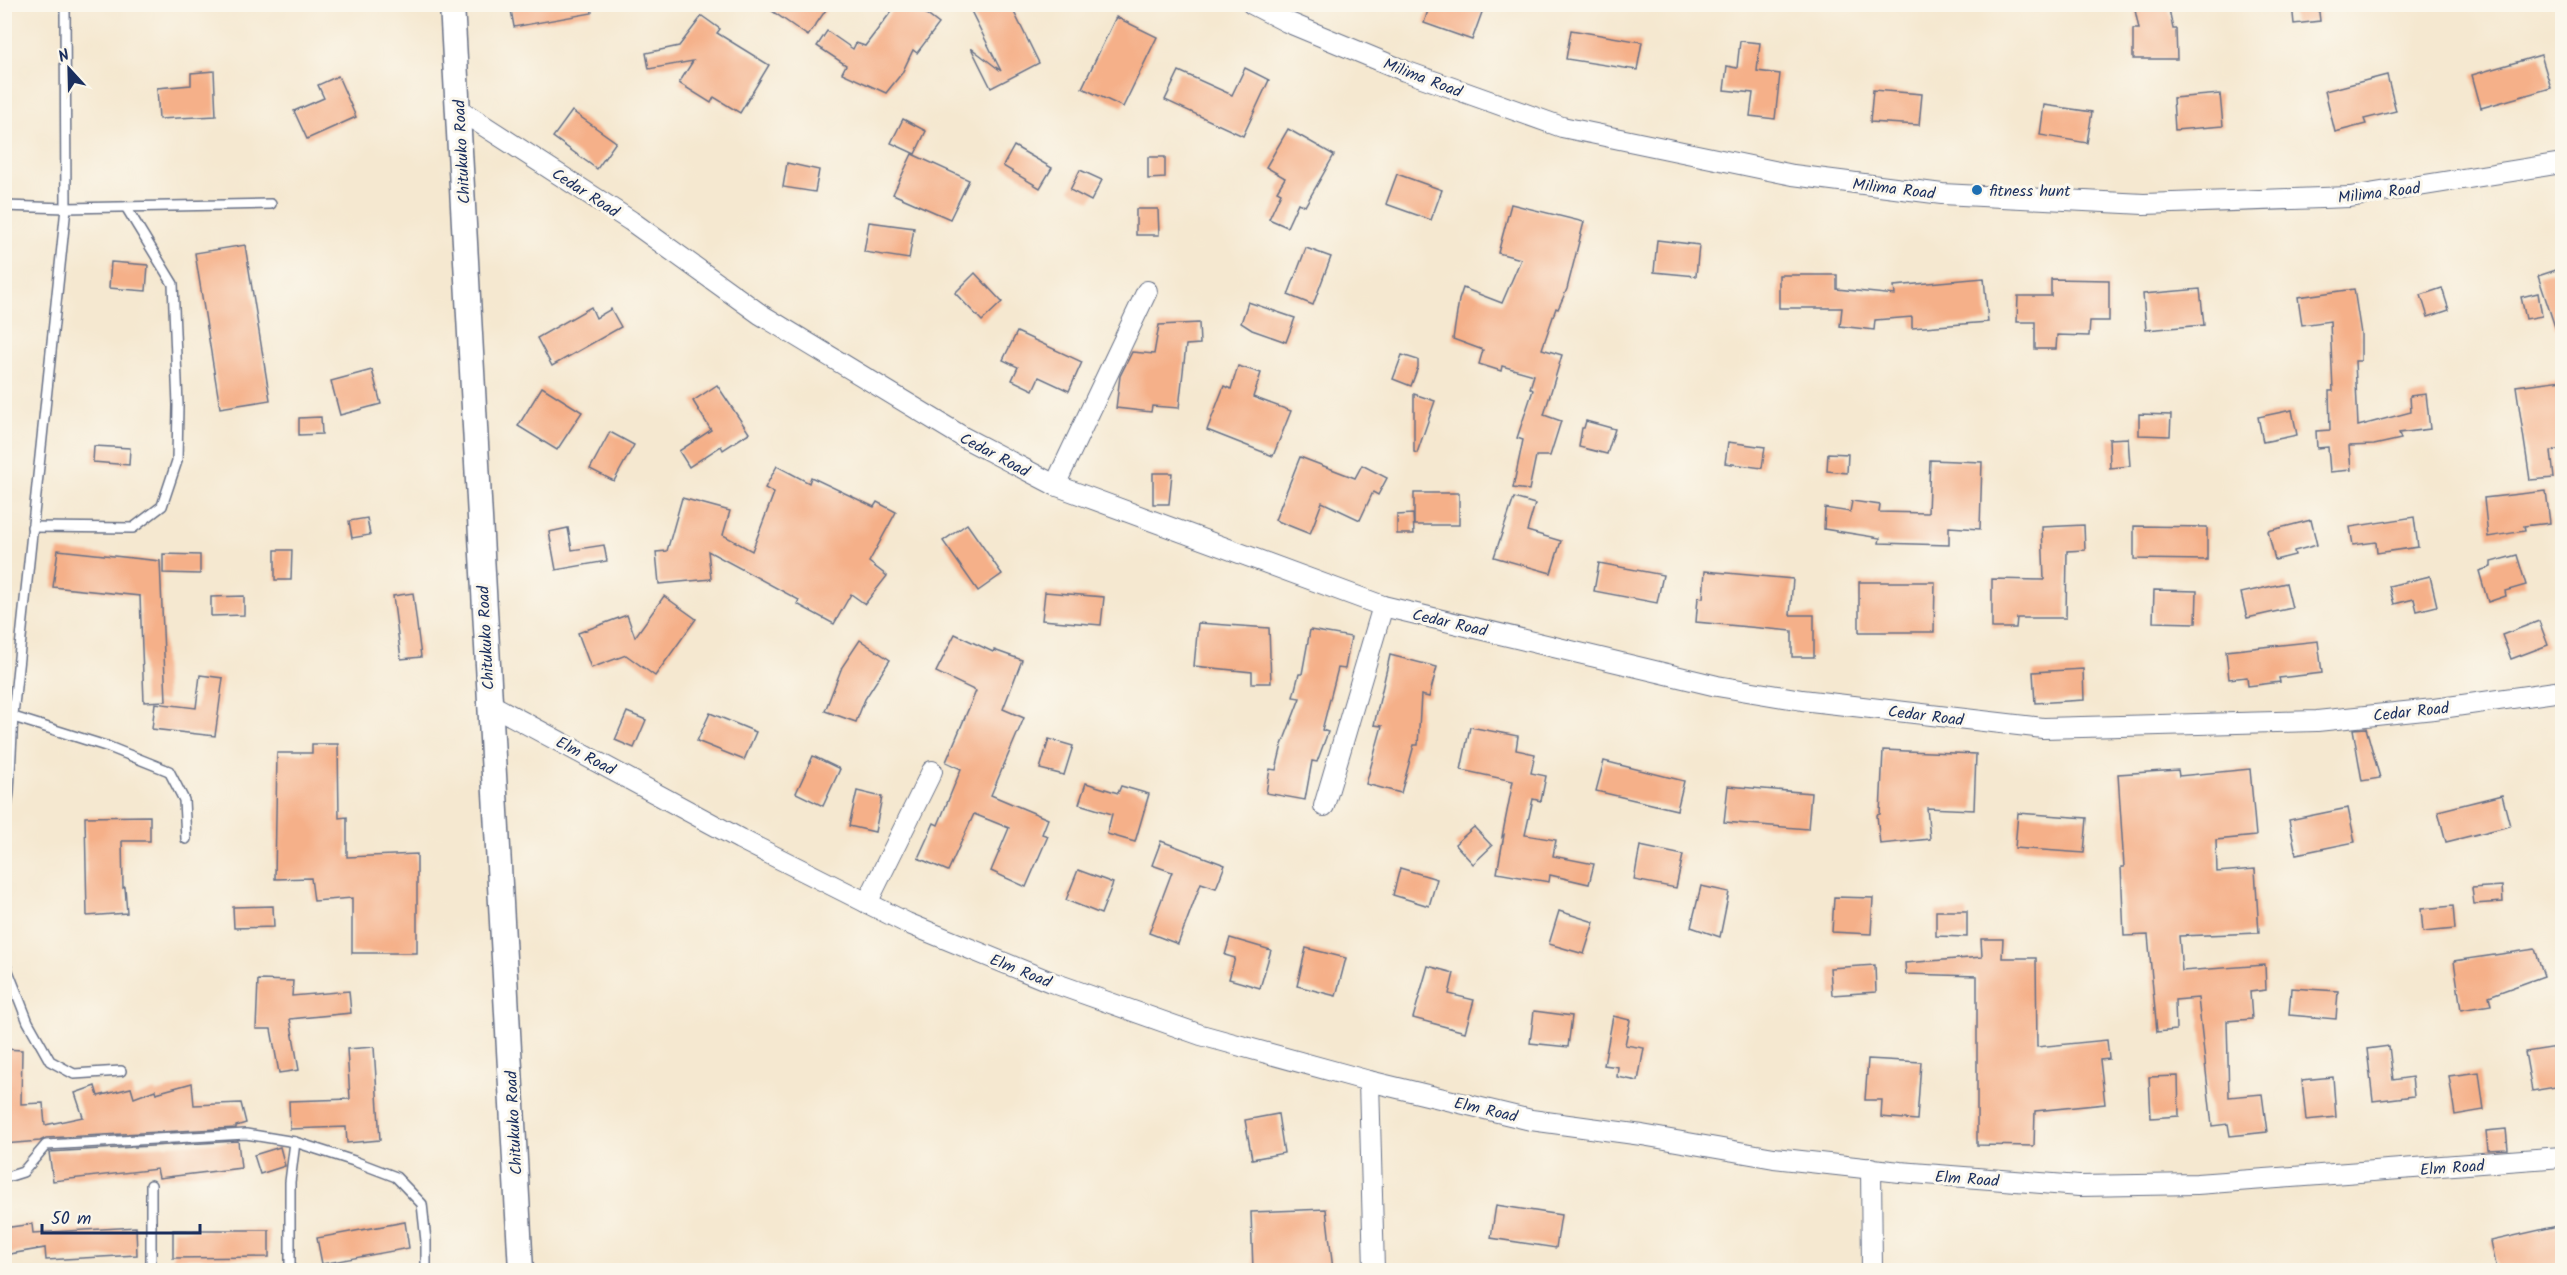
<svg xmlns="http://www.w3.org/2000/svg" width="2567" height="1275" font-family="Kalam,sans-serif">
  <rect width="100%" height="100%" fill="#fbf7ec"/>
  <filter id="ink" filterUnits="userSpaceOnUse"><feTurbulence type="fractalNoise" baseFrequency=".0167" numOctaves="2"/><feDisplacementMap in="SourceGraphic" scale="12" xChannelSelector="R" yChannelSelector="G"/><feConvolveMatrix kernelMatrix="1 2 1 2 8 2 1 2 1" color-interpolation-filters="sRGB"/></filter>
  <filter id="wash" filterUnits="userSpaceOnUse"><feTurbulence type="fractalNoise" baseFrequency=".008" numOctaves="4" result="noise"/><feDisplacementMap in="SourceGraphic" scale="24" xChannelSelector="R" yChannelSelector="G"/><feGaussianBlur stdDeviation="1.35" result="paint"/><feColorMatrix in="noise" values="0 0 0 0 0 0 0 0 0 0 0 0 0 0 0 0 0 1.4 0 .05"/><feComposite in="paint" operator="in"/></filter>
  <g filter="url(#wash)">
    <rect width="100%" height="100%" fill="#f5e8d0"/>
    <g id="blocks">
      <g fill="#f5b089">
        <path d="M510 4H591L592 13 514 27Z"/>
        <path d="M762 4H830L808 36Z"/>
        <path d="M897 4H913L939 24 917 53 913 50 902 73 886 93 842 73 846 65 817 46 827 31 853 49 856 43 865 46Z"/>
        <path d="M984 4H1010L1039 63 991 88 971 48 1001 71 971 11Z"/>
        <path d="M1430 4H1485L1472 40 1424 23Z"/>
        <path d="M2168 4 2173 29H2176L2177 59H2133V29H2139L2135 10Z"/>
        <path d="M2292 4H2318L2320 21 2294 24Z"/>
        <path d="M702 16 720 29 717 33 769 65 740 113 714 97 711 103 679 83 693 61 649 69 646 53 679 46Z"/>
        <path d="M1116 17 1157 37 1123 107 1082 88Z"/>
        <path d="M1571 30 1642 42 1637 70 1566 59Z"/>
        <path d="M1740 41 1760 43 1757 71 1780 74 1775 119 1750 116 1753 93 1724 90 1727 66 1737 68Z"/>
        <path d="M2541 55 2551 88 2481 108 2472 75Z"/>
        <path d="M1245 68 1269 80 1243 136 1165 100 1179 71 1232 95Z"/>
        <path d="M214 71 216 116 159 119 157 88 191 85V73Z"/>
        <path d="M2387 75 2396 111 2364 119 2366 124 2335 132 2325 91Z"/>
        <path d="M338 76 356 117 307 139 294 111 324 98 318 85Z"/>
        <path d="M1873 90 1922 94 1919 125 1870 122Z"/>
        <path d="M2220 94 2223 126 2175 130 2173 98Z"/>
        <path d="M2044 105 2092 112 2087 143 2040 135Z"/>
        <path d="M572 111 616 142 597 169 553 137Z"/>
        <path d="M903 119 926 131 915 154 891 143Z"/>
        <path d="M1288 129 1334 155 1305 206 1298 203 1287 227 1269 219 1281 193 1277 191 1285 178 1266 167Z"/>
        <path d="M1014 146 1052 168 1040 188 1003 166Z"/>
        <path d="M912 154 969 180 950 219 893 194Z"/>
        <path d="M1148 157H1165V178L1148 179Z"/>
        <path d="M787 163 819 170 815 192 783 187Z"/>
        <path d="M1080 170 1102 180 1091 201 1070 190Z"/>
        <path d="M1397 174 1442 190 1431 220 1386 204Z"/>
        <path d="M1511 204 1584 222 1567 289 1558 309 1556 308 1542 349 1562 355 1544 415 1561 421 1550 456H1536L1529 490 1513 488 1523 440 1517 438 1533 390 1530 388 1534 375 1502 366 1501 371 1479 364 1483 350 1453 339 1459 300 1463 288 1502 303 1521 259 1498 253Z"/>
        <path d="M1136 209H1158L1159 235H1136Z"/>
        <path d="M869 222 914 228 909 259 864 252Z"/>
        <path d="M1657 240 1699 245 1696 276 1654 272Z"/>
        <path d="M245 245 270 400 220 408 195 253Z"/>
        <path d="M1306 248 1331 257 1313 305 1288 295Z"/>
        <path d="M111 262 148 265 146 291 109 288Z"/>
        <path d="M2562 268V290L2559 291 2562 326 2555 327 2538 276Z"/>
        <path d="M975 273 1002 302 982 321 955 293Z"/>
        <path d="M1779 275H1837V289L1895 295 1894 286 1984 278 1988 322 1912 328V317L1875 320 1874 330 1840 326 1842 308H1779Z"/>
        <path d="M2051 279 2109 280V321H2090L2089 336 2057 335 2056 349H2035V322H2017L2018 296H2051Z"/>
        <path d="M2442 288 2449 310 2428 317 2421 295Z"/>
        <path d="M2200 289 2204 325 2146 330 2143 294Z"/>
        <path d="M2354 289 2361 334V361H2355L2358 426 2411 412 2410 396 2426 394 2430 429 2399 433 2401 439 2374 445 2349 446 2351 470 2330 472 2328 447 2317 448 2316 431 2330 430 2329 391H2333L2330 321 2302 325 2298 297Z"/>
        <path d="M2538 293 2542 316 2526 319 2521 297Z"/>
        <path d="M1248 302 1295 318 1286 342 1252 330 1241 323Z"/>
        <path d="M591 307 596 318 611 309 621 327 552 366 537 338Z"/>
        <path d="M1199 323 1200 344 1186 345 1179 408 1152 406 1151 412 1116 408 1120 376 1132 352 1154 354 1159 325Z"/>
        <path d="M1017 332 1082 362 1069 391 1039 377 1033 390 1012 380 1018 367 1003 360Z"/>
        <path d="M1402 355 1418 360V367L1411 386 1393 379Z"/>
        <path d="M1238 366 1261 373 1253 397 1291 411 1273 456 1207 430 1224 386 1231 389Z"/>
        <path d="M372 370 381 404 340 415 331 381Z"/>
        <path d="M2562 380V449L2551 451 2554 478 2530 480 2516 386Z"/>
        <path d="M717 385 749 433 723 450 721 446 689 467 679 451 711 430 693 401Z"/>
        <path d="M542 387 582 412 557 450 518 426Z"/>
        <path d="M1414 394 1435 401 1417 453 1414 452Z"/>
        <path d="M2292 410 2297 435 2263 442 2258 417Z"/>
        <path d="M2139 414 2171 415 2170 436 2139 435Z"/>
        <path d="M321 417 322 434 299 435V418Z"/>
        <path d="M1586 421 1615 429 1607 454 1579 447 1582 428H1584Z"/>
        <path d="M610 432 634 445 614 481 590 469Z"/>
        <path d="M2128 438 2130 466 2110 468 2109 439Z"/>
        <path d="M1728 442 1765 447 1762 468 1725 463Z"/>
        <path d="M94 446 130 448 129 465 93 462Z"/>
        <path d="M1828 453 1848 454 1847 473 1827 471Z"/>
        <path d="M1300 457 1355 478 1362 465 1387 478 1378 495 1373 492 1360 520 1322 502 1310 534 1275 520Z"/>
        <path d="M1930 460 1982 462 1980 529 1949 527V545L1879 543 1880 538 1824 529 1825 508 1850 512 1852 501 1880 505 1879 512 1928 513Z"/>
        <path d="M777 466 809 483 811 477 874 507 877 502 896 512 869 562 887 576 865 604 851 594 834 624 797 604 799 600 708 551 711 579 659 584 656 552 667 551 682 498 730 511 723 535 752 551 774 493 765 488Z"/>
        <path d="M1153 473H1172L1169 504H1153Z"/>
        <path d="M2546 491 2550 523 2524 526 2525 531 2488 537 2484 498Z"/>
        <rect x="1414" y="493" width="45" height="32"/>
        <path d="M1514 498 1535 504 1527 531 1561 541 1551 573 1494 557Z"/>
        <path d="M1413 514 1414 534H1397V515Z"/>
        <path d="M2414 517 2418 547 2377 553 2376 542 2353 545 2350 527Z"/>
        <path d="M367 518 370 535 352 538 349 521Z"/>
        <path d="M2311 520 2317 545 2294 551 2295 555 2275 560 2268 531Z"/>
        <path d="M967 524 1002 574 978 591 943 541Z"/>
        <path d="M2084 525 2085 550 2067 551 2066 618H2017L2016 628H1992V579L2044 580 2042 527Z"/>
        <path d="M2134 526 2207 527V560L2134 559Z"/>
        <path d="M568 528 572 550 604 545 607 561 556 570 549 532Z"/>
        <path d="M58 550 160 561 166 701 144 702 140 596 53 587Z"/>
        <path d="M275 550H292L291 580H275Z"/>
        <path d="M163 554 200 555V574L163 573Z"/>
        <path d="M2517 555 2526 585 2505 591 2506 596 2488 602 2479 571 2491 567V562Z"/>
        <path d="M1599 563 1663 575 1657 603 1594 591Z"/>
        <path d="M1705 571 1793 579 1790 615H1814V657H1792V631L1696 622 1698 597 1703 598Z"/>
        <path d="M2430 576 2437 606 2417 611 2414 599 2394 604 2389 586Z"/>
        <path d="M1859 582H1935L1934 632H1859Z"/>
        <path d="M2286 583 2292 608 2247 618 2241 593Z"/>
        <path d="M2154 590 2197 591 2196 623 2153 622Z"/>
        <path d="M1045 592 1104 597 1101 625 1042 620Z"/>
        <path d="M413 593 421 657 401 659 393 596Z"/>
        <path d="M244 596V615L211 616V597Z"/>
        <path d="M664 596 696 619 655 676 626 655 591 668 578 633 627 615 635 637Z"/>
        <path d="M2539 621 2548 645 2511 659 2502 635Z"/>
        <path d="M1198 623 1269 628 1271 683H1252V672L1194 666Z"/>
        <path d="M1310 630 1351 637 1345 669 1338 668 1322 730 1328 732 1317 762 1312 761 1305 800 1266 793 1270 769 1276 770 1282 745 1300 698 1293 697 1299 674H1302Z"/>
        <path d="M955 634 993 652 994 650 1022 660 1003 709 1024 718 991 795 1048 819 1042 834 1048 836 1026 887 991 871 1009 828 974 814 948 871 918 858 934 823 938 825 961 769 946 762 976 691 936 672Z"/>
        <path d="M860 640 890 660 865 699 856 722 825 711 842 667Z"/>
        <path d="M2318 641 2322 673 2279 678 2280 682 2248 686 2247 677 2229 679 2226 651Z"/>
        <path d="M1390 655 1437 667 1429 697 1421 695 1418 745H1414L1401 793 1366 784 1382 726 1374 725Z"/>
        <path d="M2083 669 2084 700 2035 703 2033 672Z"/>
        <path d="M200 675 223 678 215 736 152 729 155 703 196 708Z"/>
        <path d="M627 712 646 720 634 748 615 740Z"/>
        <path d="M710 713 756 732 744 760 697 741Z"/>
        <path d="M1470 727 1518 736 1516 750 1535 754 1531 773 1546 776 1541 801 1533 799 1525 835 1556 840 1553 856 1594 864 1589 884 1550 875 1549 882 1497 873 1504 835 1502 837 1513 781 1461 770Z"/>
        <path d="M2366 728 2380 778 2362 781 2353 729Z"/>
        <path d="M1049 739 1073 746 1064 775 1040 769Z"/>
        <path d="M312 744H338L339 818 347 817V857L417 854V953H352V898L314 901 311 878 275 879 277 753H312Z"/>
        <path d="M1883 750 1976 754 1974 810 1927 808 1930 839 1880 844 1877 815 1880 814Z"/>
        <path d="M813 756 840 769 823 806 796 793Z"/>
        <path d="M1604 761 1684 781 1677 810 1596 791Z"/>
        <path d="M2250 769 2256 836 2216 840 2217 872 2255 869 2259 933 2179 936 2182 971 2265 965 2266 990 2250 992 2252 1019 2227 1021 2229 1097 2262 1094 2267 1132 2230 1136 2228 1124 2212 1126 2198 998 2175 1000 2176 1030 2157 1032 2148 935 2124 936 2121 867H2124L2118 774 2178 770 2179 776Z"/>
        <path d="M1086 783 1118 793 1121 786 1149 794 1135 842 1107 834 1112 814 1079 804Z"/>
        <path d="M1728 786 1811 793 1808 829 1724 822Z"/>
        <path d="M857 791 882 797 875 832 849 826Z"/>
        <path d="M2502 795 2510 826 2446 842 2438 811Z"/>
        <path d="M2348 808 2355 842 2296 854 2289 820Z"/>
        <path d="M2018 813 2087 818 2084 853 2015 848Z"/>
        <path d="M150 816V841H122L123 888 125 887 127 913 87 916 85 817Z"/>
        <path d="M1474 827 1492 846 1473 864 1455 844Z"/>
        <path d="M1161 841 1225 865 1216 888 1201 883 1178 944 1149 933 1172 872 1152 865Z"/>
        <path d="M1640 846 1683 855 1676 888 1634 880Z"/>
        <path d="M1400 868 1437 879 1429 906 1393 895Z"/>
        <path d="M1078 870 1113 883 1101 914 1066 900Z"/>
        <path d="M1701 886 1729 892 1720 937 1691 927Z"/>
        <path d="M2502 886 2503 902 2474 904 2472 888Z"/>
        <path d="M1834 897 1873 898 1871 934 1832 932Z"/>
        <path d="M273 906 274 927 234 928 233 907Z"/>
        <path d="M2453 906 2455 929 2423 932 2421 909Z"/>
        <path d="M1559 911 1594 922 1584 954 1549 944Z"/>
        <path d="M1936 911H1967V937L1936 936Z"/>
        <path d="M1230 938 1271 950 1260 988 1229 979 1235 958 1225 955Z"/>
        <path d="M1981 939H2003L2002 958H2036L2037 1047 2107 1040 2109 1059 2100 1060 2105 1104 2035 1111 2034 1146 1977 1145V976L1906 974 1905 963 1982 957Z"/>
        <path d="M1306 948 1346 958 1336 996 1297 986Z"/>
        <path d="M2535 949 2544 976 2489 996 2491 1005 2461 1010 2454 961Z"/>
        <path d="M1875 965 1876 992 1832 995 1830 968Z"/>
        <path d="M1428 966 1454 973 1449 994 1474 1000 1465 1032 1413 1018Z"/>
        <path d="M258 980 293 981 292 996 349 991 351 1013 290 1019 299 1070 279 1073 271 1029H256Z"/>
        <path d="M2291 988 2338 991 2336 1019 2289 1015Z"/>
        <path d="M1534 1011 1572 1016 1568 1047 1530 1043Z"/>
        <path d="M1613 1016 1630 1020 1625 1045 1644 1048 1638 1081 1617 1077 1618 1067 1604 1065Z"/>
        <path d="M2389 1046 2393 1080 2412 1077 2414 1096 2373 1101 2367 1049Z"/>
        <path d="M374 1047 380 1140 347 1143 346 1127 290 1129 289 1101 350 1099 347 1049Z"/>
        <path d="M2557 1047 2562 1086 2532 1091 2525 1052Z"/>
        <path d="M4 1049 22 1050 21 1104 43 1103 45 1125 83 1117 75 1093 95 1086 98 1096 131 1088 134 1098 155 1090 156 1093 192 1083 194 1105 241 1103 246 1123 236 1126V1128L46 1138 40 1141 4 1144Z"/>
        <path d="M1868 1059 1921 1062 1917 1120 1881 1117 1882 1100H1865Z"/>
        <path d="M2479 1072 2484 1110 2455 1115 2449 1076Z"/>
        <path d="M2178 1076 2179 1116 2151 1118 2149 1077Z"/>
        <path d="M2333 1077 2336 1117 2306 1120 2302 1080Z"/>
        <path d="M1278 1114 1284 1153 1252 1159 1245 1120Z"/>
        <path d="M2506 1129 2508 1149 2488 1150 2486 1131Z"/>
        <path d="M238 1141 241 1168 159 1178 157 1169 53 1181 49 1152Z"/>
        <path d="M280 1147 285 1166 260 1174 254 1155Z"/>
        <path d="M1496 1205 1561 1215 1556 1248 1491 1238Z"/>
        <path d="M1326 1209 1333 1270H1253L1251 1212Z"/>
        <path d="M405 1222 409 1248 322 1264 317 1238Z"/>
        <path d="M32 1224 33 1233 136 1227 137 1255 46 1260 45 1248 4 1255V1228Z"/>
        <path d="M2562 1225V1270H2497L2491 1241Z"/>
        <path d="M173 1230H269V1257L173 1258Z"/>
      </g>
    </g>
  </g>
  <g filter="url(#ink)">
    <use href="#blocks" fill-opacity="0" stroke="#677086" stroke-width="1.5"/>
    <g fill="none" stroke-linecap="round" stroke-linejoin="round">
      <defs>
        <g id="service">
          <path d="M4 206 66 208 271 204"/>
          <path d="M32 527 133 528 162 506 177 461 178 405 173 284 126 207"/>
          <path d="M4 714 109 747 169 771 184 800 186 839"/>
          <path d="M4 829 9 792 13 715 66 208 65 4"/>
          <path d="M4 961 28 1022 50 1061 74 1074 121 1071"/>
          <path d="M4 1178 23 1172 46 1145 246 1134 295 1142 354 1161 396 1177 422 1204 426 1241V1270"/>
          <path d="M151 1185V1270"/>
          <path d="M290 1270V1182L295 1142"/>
        </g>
        <g id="minor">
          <path d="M1252 4 1287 22 1405 71 1562 127 1793 175 1942 194 2144 204 2350 197 2562 163"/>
          <path d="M458 109 631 221 760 314 963 437 1055 485 1383 606 1717 686 1802 700 2043 728 2317 721 2434 709 2562 691"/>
          <path d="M1055 485 1147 291"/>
          <path d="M488 703 740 839 907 923 1051 982 1201 1035 1369 1081 1531 1120 1642 1135 1774 1158 1900 1172 2079 1186 2197 1184 2562 1157"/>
          <path d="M1324 806 1383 606"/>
          <path d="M867 903 932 771"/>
          <path d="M1369 1081 1374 1270"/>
          <path d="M1871 1168 1872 1270"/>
        </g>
        <path id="tertiary" d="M452 4 521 1270"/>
      </defs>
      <use href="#service" stroke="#677086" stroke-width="12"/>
      <use href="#minor" stroke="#677086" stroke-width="22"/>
      <use href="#tertiary" stroke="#677086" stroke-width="27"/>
      <use href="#service" stroke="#fff" stroke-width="9"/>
      <use href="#minor" stroke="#fff" stroke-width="20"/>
      <use href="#tertiary" stroke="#fff" stroke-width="24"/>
    </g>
  </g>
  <circle fill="#1f6fb2" stroke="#fbf7ec" stroke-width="2" cx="1977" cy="190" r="6"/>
  <g text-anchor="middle" stroke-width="6" stroke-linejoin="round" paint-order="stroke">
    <g font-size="16" fill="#1b2f5e" stroke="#fbf7ec">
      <text transform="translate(1423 77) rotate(21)" y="6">Milima Road</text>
      <text transform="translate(461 152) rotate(-93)" y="6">Chitukuko Road</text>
      <text transform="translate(1894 188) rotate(7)" y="6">Milima Road</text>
      <text transform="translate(586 192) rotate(33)" y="6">Cedar Road</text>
      <text transform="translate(2379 192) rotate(-7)" y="6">Milima Road</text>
      <text transform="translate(995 454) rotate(28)" y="6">Cedar Road</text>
      <text transform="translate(1450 622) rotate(13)" y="6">Cedar Road</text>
      <text transform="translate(485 638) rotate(-93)" y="6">Chitukuko Road</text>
      <text transform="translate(2411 711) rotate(-6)" y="6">Cedar Road</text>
      <text transform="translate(1926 715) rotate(7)" y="6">Cedar Road</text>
      <text transform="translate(586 755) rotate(28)" y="6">Elm Road</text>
      <text transform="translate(1021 970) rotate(22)" y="6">Elm Road</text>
      <text transform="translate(1486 1109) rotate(13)" y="6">Elm Road</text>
      <text transform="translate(513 1123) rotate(-93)" y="6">Chitukuko Road</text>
      <text transform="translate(2452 1167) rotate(-4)" y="6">Elm Road</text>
      <text transform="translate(1967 1178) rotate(4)" y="6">Elm Road</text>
    </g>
    <g font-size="16" fill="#1b2f5e" stroke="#fbf7ec" text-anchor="start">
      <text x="1989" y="196">fitness hunt</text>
    </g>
  </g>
  <rect width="2567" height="1275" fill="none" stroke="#fbf7ec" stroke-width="24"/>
  <g transform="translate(69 69) rotate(338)" stroke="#fbf7ec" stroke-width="4.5" paint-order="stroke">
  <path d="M0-4.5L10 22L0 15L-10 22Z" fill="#1b2f5e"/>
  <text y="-9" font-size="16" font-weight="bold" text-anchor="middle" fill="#1b2f5e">N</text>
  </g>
  <path d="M42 1224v9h158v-9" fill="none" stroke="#1b2f5e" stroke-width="3"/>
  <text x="51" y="1224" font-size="18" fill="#1b2f5e" stroke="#fbf7ec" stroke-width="4.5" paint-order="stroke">50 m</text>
</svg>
